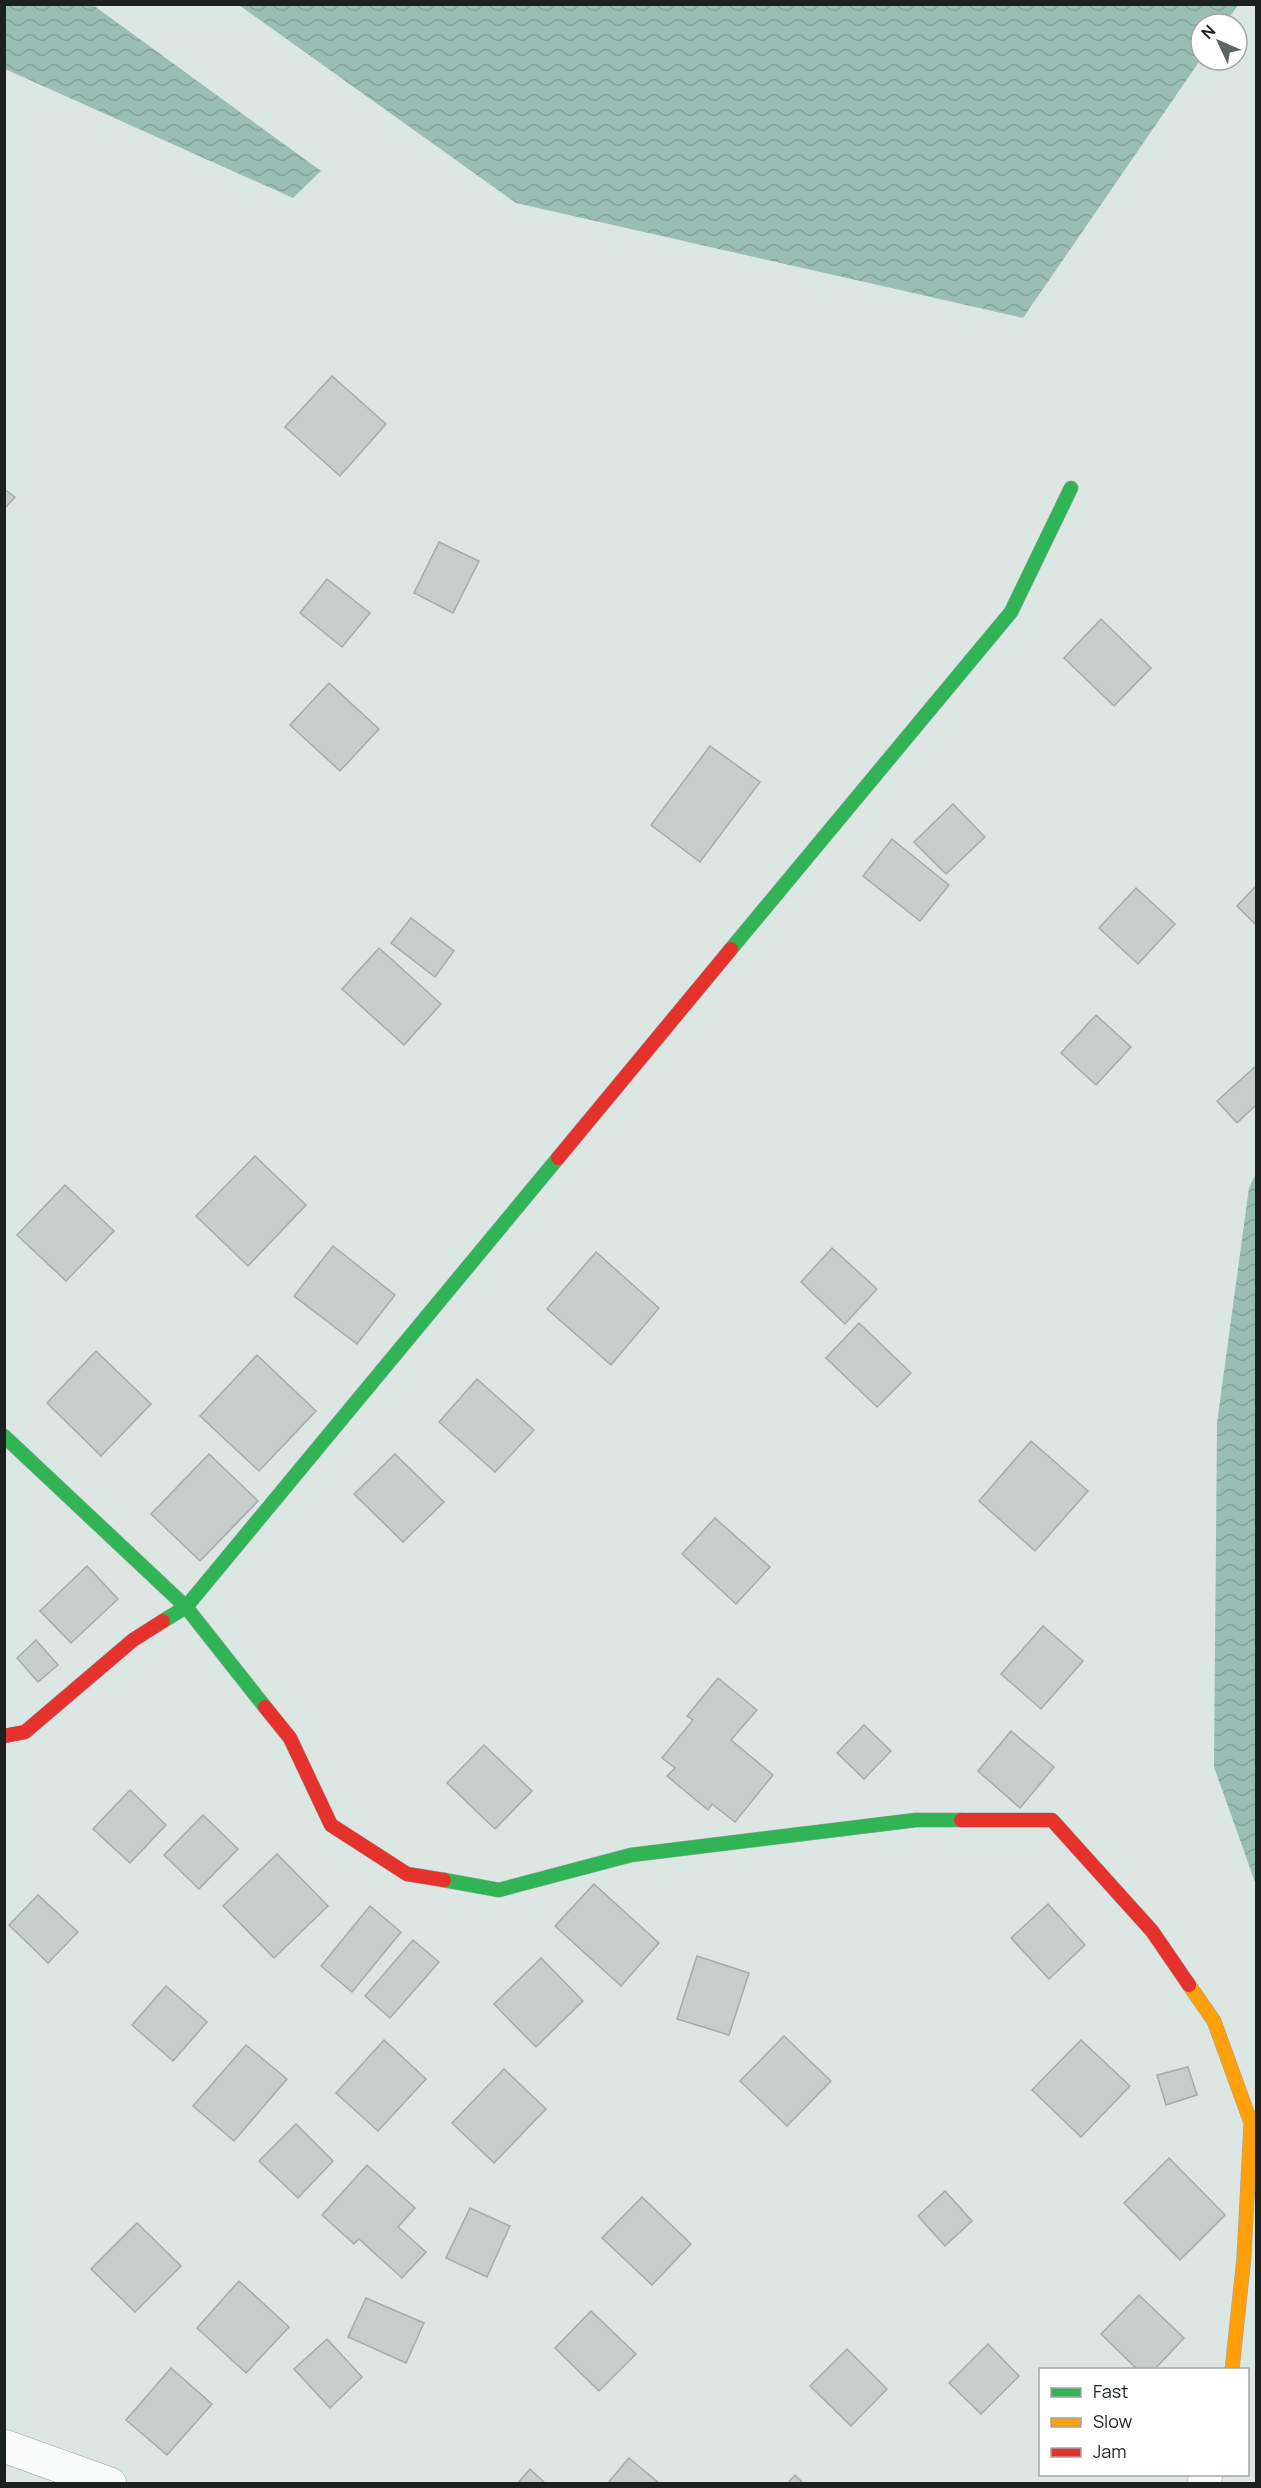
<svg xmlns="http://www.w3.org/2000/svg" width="1261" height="2488" font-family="Manrope,sans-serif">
  <defs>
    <pattern id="water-waves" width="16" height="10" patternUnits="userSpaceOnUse" patternTransform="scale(1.5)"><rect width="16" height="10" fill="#9abeb4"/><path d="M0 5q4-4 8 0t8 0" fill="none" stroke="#84a39a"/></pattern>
  </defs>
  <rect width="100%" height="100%" fill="#dce7e4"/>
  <g fill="url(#water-waves)">
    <path d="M5 4 93 5 321 171 293 198 5 69Z"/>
    <path d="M239 5H1238L1225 24H1201V59L1023 318 516 203Z"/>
    <path d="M1256 1173V1885L1214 1767 1217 1423 1249 1188Z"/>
  </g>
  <g fill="#c6cecb" stroke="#a3aca9" stroke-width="1.5">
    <path d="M332 376 386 424 340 476 285 427Z"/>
    <path d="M4 489 15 497 4 509Z"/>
    <path d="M439 542 479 561 453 613 414 593Z"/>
    <path d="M327 579 370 613 342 647 300 613Z"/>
    <path d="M1101 619 1151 668 1114 706 1064 658Z"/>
    <path d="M329 683 379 729 340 771 290 725Z"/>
    <path d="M710 746 760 782 700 862 651 825Z"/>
    <path d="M953 804 985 837 946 874 914 842Z"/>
    <path d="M892 839 949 885 920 921 863 876Z"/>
    <path d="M1256 886V925L1237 906Z"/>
    <path d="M1136 888 1175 924 1138 964 1099 928Z"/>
    <path d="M411 918 454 951 435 977 391 943Z"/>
    <path d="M379 948 441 1004 404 1045 342 989Z"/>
    <path d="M1096 1015 1131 1047 1096 1085 1061 1053Z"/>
    <path d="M1256 1066V1105L1237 1123 1217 1101Z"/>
    <path d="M255 1156 306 1205 248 1266 196 1216Z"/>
    <path d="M65 1185 114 1231 66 1281 17 1235Z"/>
    <path d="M333 1246 395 1295 357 1344 294 1296Z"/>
    <path d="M832 1248 877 1289 845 1324 801 1282Z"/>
    <path d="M596 1252 659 1308 611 1365 547 1309Z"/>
    <path d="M859 1323 911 1373 877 1407 826 1358Z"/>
    <path d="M96 1351 151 1404 101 1456 47 1403Z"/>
    <path d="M257 1355 316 1411 259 1471 200 1416Z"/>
    <path d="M477 1379 534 1430 495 1472 439 1422Z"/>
    <path d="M1031 1441 1088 1491 1035 1551 979 1501Z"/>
    <path d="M209 1454 258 1501 200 1561 151 1514Z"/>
    <path d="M395 1454 444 1502 403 1542 354 1494Z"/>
    <path d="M715 1518 770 1567 736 1604 682 1554Z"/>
    <path d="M87 1566 118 1599 71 1643 40 1611Z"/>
    <path d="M1043 1626 1083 1661 1041 1709 1001 1674Z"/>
    <path d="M36 1640 58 1665 38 1682 17 1658Z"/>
    <path d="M718 1678 757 1710 731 1740 773 1775 735 1822 712 1804 708 1810 667 1776 675 1768 662 1758 693 1720 687 1716Z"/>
    <path d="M864 1725 891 1751 864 1779 837 1753Z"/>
    <path d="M1011 1731 1054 1767 1020 1808 978 1771Z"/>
    <path d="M484 1745 532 1791 495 1829 447 1783Z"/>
    <path d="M130 1790 166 1825 130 1863 93 1829Z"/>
    <path d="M203 1815 238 1849 199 1889 164 1855Z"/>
    <path d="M277 1854 328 1906 274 1958 223 1906Z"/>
    <path d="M594 1884 659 1943 621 1986 555 1926Z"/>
    <path d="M38 1895 78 1932 48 1963 9 1925Z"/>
    <path d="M1048 1904 1085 1945 1049 1979 1011 1938Z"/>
    <path d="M370 1906 401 1932 352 1992 321 1966Z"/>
    <path d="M413 1940 439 1962 390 2018 365 1996Z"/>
    <path d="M697 1956 749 1973 729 2035 677 2019Z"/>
    <path d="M541 1958 583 2001 536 2047 494 2004Z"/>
    <path d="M166 1986 207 2022 173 2061 132 2025Z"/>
    <path d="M784 2036 831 2081 787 2126 740 2081Z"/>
    <path d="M384 2040 426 2079 378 2131 336 2093Z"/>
    <path d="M1081 2040 1130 2086 1081 2137 1032 2090Z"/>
    <path d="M246 2045 287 2079 234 2141 193 2106Z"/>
    <path d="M1188 2067 1197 2095 1166 2105 1157 2075Z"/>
    <path d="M504 2069 546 2109 494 2163 452 2123Z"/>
    <path d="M296 2124 333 2161 298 2198 259 2161Z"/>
    <path d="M1169 2158 1225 2215 1180 2260 1124 2203Z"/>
    <path d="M367 2165 415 2208 398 2227 426 2252 402 2278 359 2239 354 2244 322 2215Z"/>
    <path d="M945 2191 972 2221 945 2246 918 2216Z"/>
    <path d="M642 2197 691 2244 652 2285 602 2238Z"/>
    <path d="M470 2208 510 2226 487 2277 446 2258Z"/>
    <path d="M137 2223 181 2266 135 2312 91 2269Z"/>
    <path d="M239 2281 289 2327 246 2373 197 2328Z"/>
    <path d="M1139 2295 1184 2338 1154 2370H1138L1101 2334Z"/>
    <path d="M366 2298 424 2323 406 2363 348 2337Z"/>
    <path d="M591 2311 636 2354 599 2391 555 2348Z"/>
    <path d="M327 2339 362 2377 330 2408 294 2369Z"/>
    <path d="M988 2344 1019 2376 981 2414 949 2383Z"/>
    <path d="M847 2349 887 2389 851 2426 810 2386Z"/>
    <path d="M171 2368 212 2404 167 2455 126 2420Z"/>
    <path d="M629 2458 660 2484H607Z"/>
    <path d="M530 2469 546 2484H517Z"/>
    <path d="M795 2475 804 2484H787Z"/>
  </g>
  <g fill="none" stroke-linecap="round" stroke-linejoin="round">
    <defs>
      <g id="street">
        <path d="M4 2446 110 2484"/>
        <path d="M1204 2484 1206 2474"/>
      </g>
      <g id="fast">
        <path d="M731 949 1011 612 1071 488"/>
        <path d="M4 1436 186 1607 265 1707"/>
        <path d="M163 1621 186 1607 558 1158"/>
        <path d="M444 1880 499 1890 631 1855 916 1820H961"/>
      </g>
      <path id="slow" d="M1189 1985 1214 2021 1251 2123 1244 2257 1232 2370"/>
      <g id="jam">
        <path d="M558 1158 731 949"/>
        <path d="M265 1707 290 1738 331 1825 407 1874 444 1880"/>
        <path d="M4 1736 25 1732 133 1640 163 1621"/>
        <path d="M961 1820H1052L1152 1931 1189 1985"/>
      </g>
    </defs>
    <use href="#street" stroke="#a0a7a5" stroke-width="34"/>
    <use href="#fast" stroke="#a0a7a5" stroke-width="15"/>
    <use href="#slow" stroke="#a0a7a5" stroke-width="15"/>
    <use href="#jam" stroke="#a0a7a5" stroke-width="15"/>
    <use href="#street" stroke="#fafbfb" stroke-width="33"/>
    <use href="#fast" stroke="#30b455" stroke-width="14"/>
    <use href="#slow" stroke="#ff9f0a" stroke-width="14"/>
    <use href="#jam" stroke="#e5322d" stroke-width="14"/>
  </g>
  <rect width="1261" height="2488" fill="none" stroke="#1a211e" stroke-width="12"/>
  <rect x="1039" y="2368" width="210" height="108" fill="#ffffff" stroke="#a3a6a5" stroke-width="1.5"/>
  <rect x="1051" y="2388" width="30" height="9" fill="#30b455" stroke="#a3a6a5" stroke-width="1.5"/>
  <text x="1093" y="2398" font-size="18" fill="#1a211e">Fast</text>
  <rect x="1051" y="2418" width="30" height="9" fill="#ff9f0a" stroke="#a3a6a5" stroke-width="1.5"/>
  <text x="1093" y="2428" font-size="18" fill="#1a211e">Slow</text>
  <rect x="1051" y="2448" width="30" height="9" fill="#e5322d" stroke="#a3a6a5" stroke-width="1.5"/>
  <text x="1093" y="2458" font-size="18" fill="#1a211e">Jam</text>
  <g transform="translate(1219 42) rotate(314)"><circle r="28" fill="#ffffff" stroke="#a3a6a5" stroke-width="1.5"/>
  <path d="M0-4.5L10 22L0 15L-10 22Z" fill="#5e6663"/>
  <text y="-9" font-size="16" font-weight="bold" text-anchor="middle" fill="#1a211e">N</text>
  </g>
</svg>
